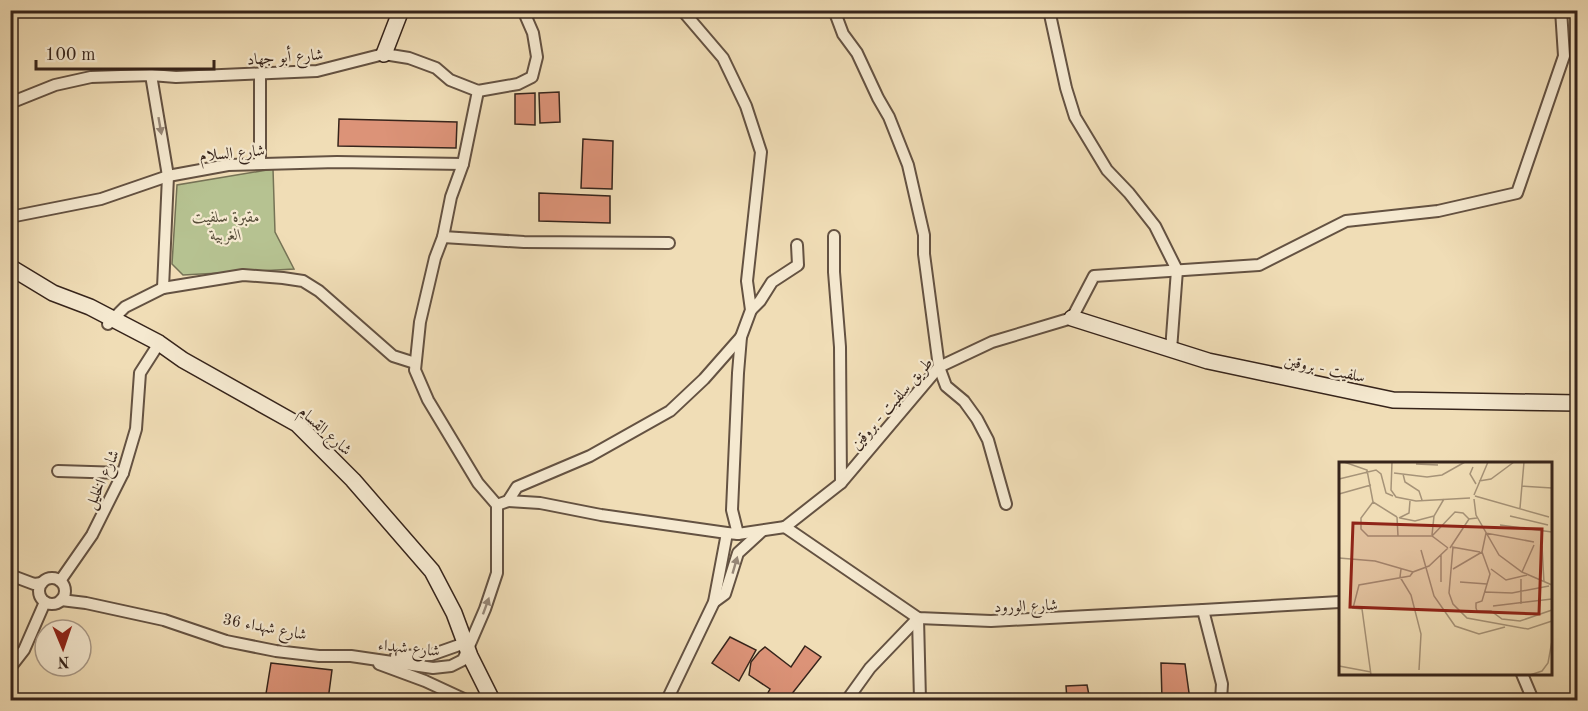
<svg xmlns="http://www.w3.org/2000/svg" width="1588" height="711" font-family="'Old Standard TT',Amiri,serif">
  <rect width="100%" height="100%" fill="#f0ddb6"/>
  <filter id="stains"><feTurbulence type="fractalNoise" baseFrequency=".00333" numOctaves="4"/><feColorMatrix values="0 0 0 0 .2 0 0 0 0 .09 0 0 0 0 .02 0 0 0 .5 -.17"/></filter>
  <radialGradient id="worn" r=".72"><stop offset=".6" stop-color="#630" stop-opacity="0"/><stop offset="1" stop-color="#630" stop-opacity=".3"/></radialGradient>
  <path fill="#b6c291" stroke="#767356" stroke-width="1.5" d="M273 169 275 232 294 269 183 275 172 264 177 185Z"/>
  <g fill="#dc9378" stroke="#36241b" stroke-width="1.5">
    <path d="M559 92 560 122 540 123 539 93Z"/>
    <path d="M535 93V125L515 124V94Z"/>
    <path d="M339 119 457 122 456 148 338 146Z"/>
    <path d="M583 139 613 141 612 189 581 188Z"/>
    <path d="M539 193 610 196V223L539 221Z"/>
    <path d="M730 637 756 650 739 681 712 663Z"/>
    <path d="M805 646 821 657 787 700H764L770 689 749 675 751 662 759 652 765 647 791 667Z"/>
    <path d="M271 663 332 670 328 700H265Z"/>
    <path d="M1161 663 1185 664 1190 700H1148H1162Z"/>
    <path d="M1087 685 1090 700H1067L1066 686Z"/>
  </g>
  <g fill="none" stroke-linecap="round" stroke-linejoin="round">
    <defs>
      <g id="street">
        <path d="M682 10 723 58 746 106 761 152 747 281 751 310 741 337 738 373 732 510 738 534"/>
        <path d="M834 10 843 34 857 53 878 98 889 117 908 165 924 235V254L939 367 946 386 964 401 977 419 988 440 1006 504"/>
        <path d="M1049 10 1066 88 1075 117 1107 170 1129 193 1155 226 1177 270 1171 350"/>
        <path d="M151 75 168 176 163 288"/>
        <path d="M10 103 55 85 91 77 151 75 176 77 317 71 384 54 409 58 436 68 450 80 478 91 518 84 532 77 537 57 533 33 523 10"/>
        <path d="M260 163V74"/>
        <path d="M10 217 101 199 168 176 228 165 337 162 463 164"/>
        <path d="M834 236V272L840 347 841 483"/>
        <path d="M443 237 524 242 669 243"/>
        <path d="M751 310 760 301 772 282 798 265 797 245"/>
        <path d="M108 324 125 307 163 288 243 275 283 278 303 281 319 291 393 356 415 363"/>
        <path d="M58 471 123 473"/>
        <path d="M508 501 540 503 601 515 727 533 738 534 785 527"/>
        <path d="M497 505 508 501 517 487 590 456 670 411 704 379 741 337"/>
        <path d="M785 527 841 483 939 367 992 342 1072 318 1094 276 1259 265 1346 221 1438 211 1517 193 1564 56 1561 10"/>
        <path d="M785 527 918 618 991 621 1203 610 1222 684 1221 700"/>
        <path d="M10 575 34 584 42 583"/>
        <circle cx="52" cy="591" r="13"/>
        <path d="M60 581 92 535 123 473 136 429 140 373 156 348"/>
        <path d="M61 600 86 603 164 620 226 641 276 651 319 656H351L433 668 451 666 463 660 485 609 497 573V505L478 483 428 400 415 370 420 322 435 258 443 237 451 197 463 164 478 91"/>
        <path d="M714 602 725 594 738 553 762 531"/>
        <path d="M1203 610 1340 602"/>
        <path d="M918 618 920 700"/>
        <path d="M396 656 431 655 465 643"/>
        <path d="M379 664 425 681 466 700"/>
        <path d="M10 668 24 650 45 602"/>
        <path d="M1522 674 1533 700"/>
        <path d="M667 700 714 602 727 533"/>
        <path d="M847 700 870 668 918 618"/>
      </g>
      <g id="secondary">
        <path d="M384 54 401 10"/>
        <path d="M10 267 53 293 90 307 159 343 183 360 297 424 353 480 432 571 454 613 470 656 492 700"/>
        <path d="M1072 318 1208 361 1393 400 1578 403"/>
      </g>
    </defs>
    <use href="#street" stroke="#645242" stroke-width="14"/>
    <use href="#secondary" stroke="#36241b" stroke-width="18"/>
    <use href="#street" stroke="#f5e9d0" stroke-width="10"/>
    <use href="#secondary" stroke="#f5e9d0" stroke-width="15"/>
  </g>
  <defs><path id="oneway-solid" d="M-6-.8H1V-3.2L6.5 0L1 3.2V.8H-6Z" transform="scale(1.5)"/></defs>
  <g fill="#968676">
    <use href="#oneway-solid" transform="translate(160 126) rotate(80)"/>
    <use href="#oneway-solid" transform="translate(735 565) rotate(-74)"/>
    <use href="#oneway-solid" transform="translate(486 606) rotate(-70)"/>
  </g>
  <g text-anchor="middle" stroke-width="4.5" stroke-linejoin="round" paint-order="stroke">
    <g font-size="16" fill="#36241b" stroke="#f5e9d0">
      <text transform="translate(285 56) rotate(-4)" y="6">شارع أبو جهاد</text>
      <text transform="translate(232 152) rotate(-5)" y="6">شارع السلام</text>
      <text transform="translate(1325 368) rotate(12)" y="6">سلفيت - بروقين</text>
      <text transform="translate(891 403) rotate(-49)" y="6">طريق سلفيت - بروقين</text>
      <text transform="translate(326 430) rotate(42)" y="6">شارع القسام</text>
      <text transform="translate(101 479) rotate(-66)" y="6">شارع الخليل</text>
      <text transform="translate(1026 605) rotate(-2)" y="6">شارع الورود</text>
      <text transform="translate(265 626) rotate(11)" y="6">شارع شهداء 36</text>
      <text transform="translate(409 647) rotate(6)" y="6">شارع شهداء</text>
    </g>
    <g font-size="16" font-style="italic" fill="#564c38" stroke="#f5e9d0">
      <text x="226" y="222">مقبرة سلفيت<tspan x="226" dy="18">الغربية</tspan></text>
    </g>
  </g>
  <g transform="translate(1339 462)">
    <rect width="213" height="213" fill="#f0ddb6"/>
    <path fill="none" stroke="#a69378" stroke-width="1.5" d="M5 0 28 8 34 40 58 55M53 0 52 28 57 35 77 39 131 36M77 2 99 3M134 5 131 12 137 22M55 11 88 15 103 13 126 0M64 12 66 20 80 29 83 38M0 17 37 8 42 12 47 31 54 34M140 19 152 17 175 0M183 24 213 26M0 32 32 23M135 33 149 0M136 34 210 55M135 37 137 53 160 93 183 110 213 123M34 40 22 56V67L29 74H59M181 46 185 0M171 54 209 63M58 55 59 74H93L109 86M60 56 70 51 71 39M61 56 76 59 95 54M161 63 213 70M93 73 95 54 105 37M93 74 116 50 124 51 130 57M195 80 147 71 143 90 151 112 143 139 137 141V146L138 149H152L163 157 181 159 213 148M203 84 205 121M113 85 141 90M114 85 110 131 114 142 128 156 189 167 213 159M111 86 130 57 138 56M82 88 95 134 116 164 140 172 166 165M0 96 36 99 74 110M62 107 61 115 72 133 82 172 80 208M114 107 143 90M152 107 167 118 188 113M183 110 195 83M182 117V142M102 120V93M121 120 148 122M145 130 173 131 210 124M154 144 213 137M0 204 32 210M32 213 23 147 14 146 20 123 71 114 74 110 90 104 109 86M191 213 203 209 209 201 213 179"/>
    <path fill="#8f2418" fill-opacity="0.15" stroke="#8f2418" stroke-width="3" d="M14 61 203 67 200 152 11 145Z"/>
    <rect width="213" height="213" fill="none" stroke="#36241b" stroke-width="3"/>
  </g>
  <rect width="1588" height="711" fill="none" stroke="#f0ddb6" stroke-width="36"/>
  <rect x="12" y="12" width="1564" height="687" fill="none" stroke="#36241b" stroke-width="3"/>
  <rect x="18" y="18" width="1552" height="675" fill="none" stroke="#36241b" stroke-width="1.5"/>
  <g transform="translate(63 648) rotate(178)"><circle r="28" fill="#f5e9d0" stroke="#a99a88" stroke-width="1.5"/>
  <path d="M0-4.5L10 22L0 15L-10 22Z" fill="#8f2418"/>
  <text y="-9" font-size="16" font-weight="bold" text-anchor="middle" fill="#36241b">N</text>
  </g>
  <path d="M36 60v9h178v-9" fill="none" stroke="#36241b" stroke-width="3"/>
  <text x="45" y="60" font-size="18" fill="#36241b" stroke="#f5e9d0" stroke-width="4.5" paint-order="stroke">100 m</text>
  <rect width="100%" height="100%" filter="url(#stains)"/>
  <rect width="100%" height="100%" fill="url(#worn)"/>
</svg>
